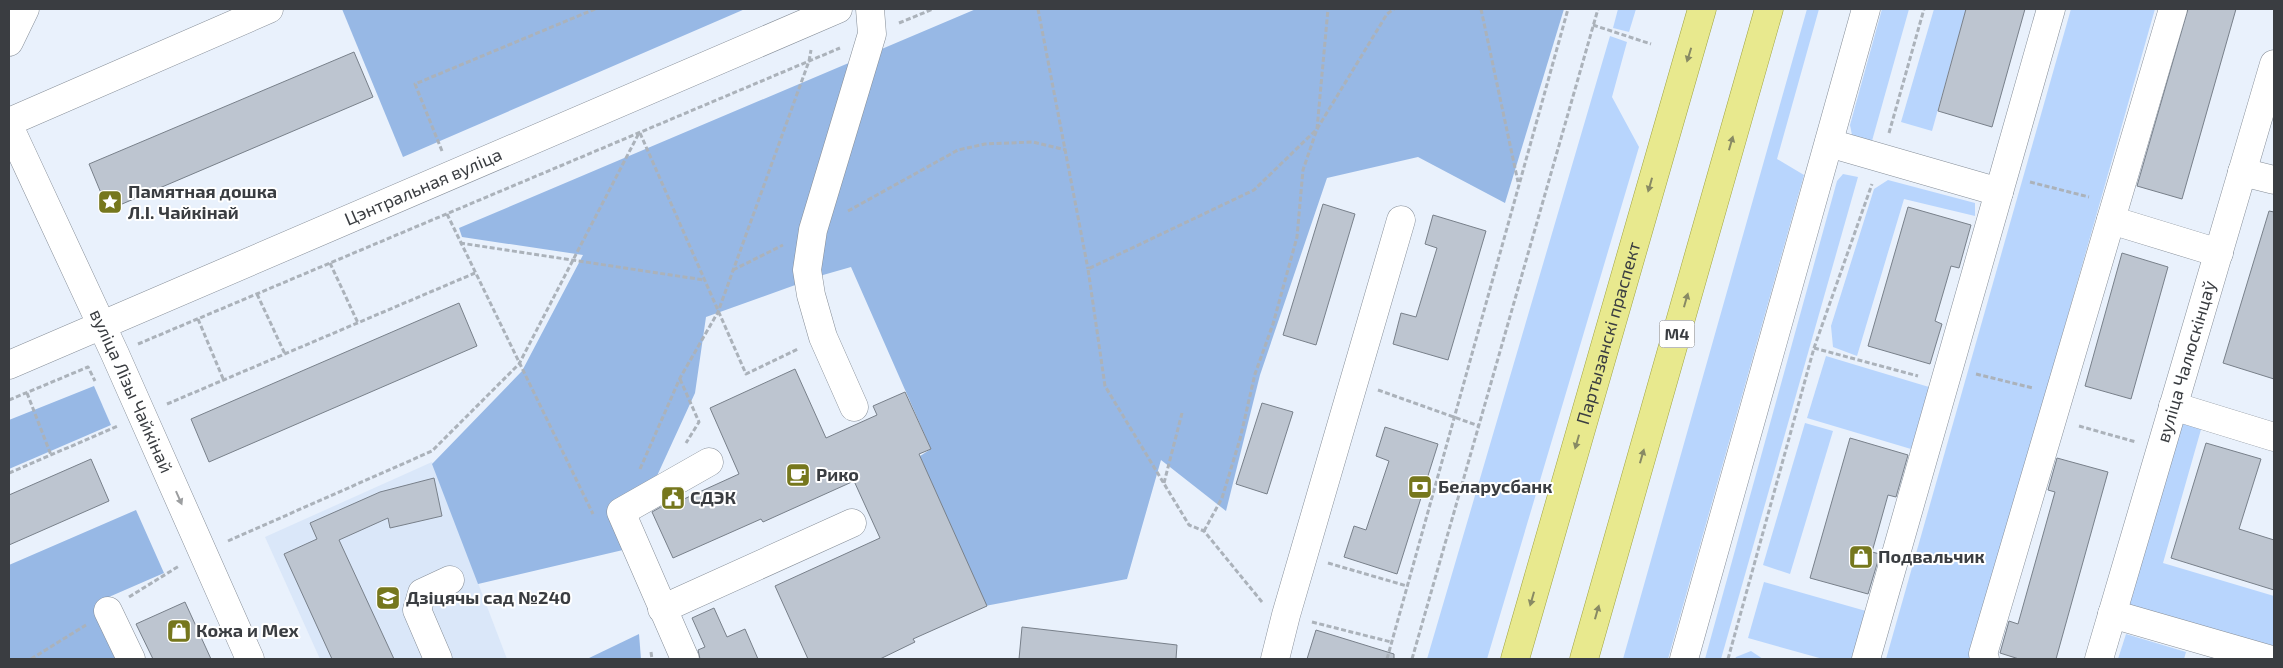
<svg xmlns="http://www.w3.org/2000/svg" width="2283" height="668" font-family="'Exo 2',sans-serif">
  <rect width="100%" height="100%" fill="#e9f1fc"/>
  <path fill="#dae7f9" d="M432 462 507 659H320L265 537Z"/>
  <g fill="#b8d5fd">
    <path d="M1618 9H1636L1629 32 1613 28Z"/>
    <path d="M1807 9H1819L1777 159 1804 175 1668 659H1623Z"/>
    <path d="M1882 9H1909L1870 148 1853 140 1850 125Z"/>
    <path d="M1934 9H1966L1932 131 1901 122Z"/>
    <path d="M2071 9H2155L1970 659H1886Z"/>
    <path d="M1610 36 1627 42 1612 97 1639 147 1487 659H1427Z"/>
    <path d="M1843 174 1858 177 1721 659H1705L1837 181Z"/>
    <path d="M1888 180 1975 203V216L1904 199 1857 356 1833 347 1831 326 1874 189Z"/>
    <path d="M1826 356 1929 387 1911 449 1807 418Z"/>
    <path d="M2181 420 2202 426 2163 563 2274 596V649L2127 605Z"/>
    <path d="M1805 423 1833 431 1790 574 1763 565Z"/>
    <path d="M1764 582 1866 611 1853 659H1823L1748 638Z"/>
    <path d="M2126 634 2186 652 2184 659H2118Z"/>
    <path d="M1751 651 1763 659H1735L1736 657Z"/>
  </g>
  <g fill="#97b8e5">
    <path d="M342 9H745L403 157Z"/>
    <path d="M976 9H1564L1505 203 1418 157 1327 178 1260 375 1226 511 1161 460 1127 579 985 606 920 456 931 449 851 267 823 275 706 317 695 393 623 550 478 584 432 464 522 371 583 255 462 237 459 228Z"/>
    <path d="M94 386 111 425 9 469V420Z"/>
    <path d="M136 510 164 573 102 600 130 659H9V565Z"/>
    <path d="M639 634 641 659H587Z"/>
  </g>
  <g fill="#bdc5d0" stroke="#78808a">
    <path d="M1966 9H2025L1992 127 1938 111Z"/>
    <path d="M2188 9H2236L2182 199 2137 186Z"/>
    <path d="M354 52 373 97 108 210 89 164Z"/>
    <path d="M1323 204 1355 214 1316 345 1283 335Z"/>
    <path d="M1908 207 1971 225 1959 268 1951 266 1935 321 1942 324 1930 364 1868 346Z"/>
    <path d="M2269 211 2274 212V379L2223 363Z"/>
    <path d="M1433 215 1486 231 1448 360 1393 344 1401 313 1416 317 1437 248 1425 244Z"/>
    <path d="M2122 253 2168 267 2131 399 2085 386Z"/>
    <path d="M459 303 477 346 209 462 191 419Z"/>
    <path d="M795 369 826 438 877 415 873 406 905 392 931 449 919 454 987 606 913 639 915 642 880 659H808L775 586 880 538 854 481 763 522 761 519 673 558 652 512 682 495 684 499 739 474 710 408Z"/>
    <path d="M1262 403 1293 412 1267 494 1236 484Z"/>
    <path d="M1385 427 1438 444 1397 574 1344 557 1354 526 1366 530 1389 461 1376 456Z"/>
    <path d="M1850 438 1908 455 1896 497 1888 495 1872 552 1880 554 1868 594 1810 578Z"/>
    <path d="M2206 443 2261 459 2239 529 2274 540V590L2171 558Z"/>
    <path d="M2057 458 2108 472 2056 659H2019L2000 653 2009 621 2018 624 2055 492 2048 490Z"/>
    <path d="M91 459 109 501 9 545V495Z"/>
    <path d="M434 478 442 516 390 528 388 518 339 540 394 659H332L284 554 317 539 310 523 380 492Z"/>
    <path d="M185 602 211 659H153L136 624Z"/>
    <path d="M714 608 727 637 745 629 758 659H700L698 650 705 647 692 618Z"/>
    <path d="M1022 627 1177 645 1176 659H1019Z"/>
    <path d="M1316 630 1394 654V659H1307Z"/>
  </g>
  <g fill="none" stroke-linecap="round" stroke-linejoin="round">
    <defs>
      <g id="minor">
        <path d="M9 42 25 9"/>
        <path d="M9 122 269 9"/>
        <path id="s1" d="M9 126 115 354 250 659"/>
        <path d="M1829 143 1999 192 2051 9"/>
        <path d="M2242 172 2274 180"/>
        <path d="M2111 220 2219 253"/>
        <path id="s2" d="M9 365 838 9"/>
        <path d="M2173 406 2274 437"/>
        <path d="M854 407 823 337 811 295 807 270 813 230 872 34 870 9"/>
        <path d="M662 609 852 523"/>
        <path d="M108 611 131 659"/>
        <path d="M2112 614 2268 659"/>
        <path d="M438 659 417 610 422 593 450 580"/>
        <path d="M685 659 621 512 709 462"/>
        <path d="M1275 659 1286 615 1401 220"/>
        <path d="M1684 659 1866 9"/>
        <path d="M1866 659 1999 192"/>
        <path d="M1985 659 1983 654 2173 9"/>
        <path id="s3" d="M2099 659 2274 64"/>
      </g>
      <g id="major">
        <path id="s4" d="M1515 659 1702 9"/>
        <path d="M1584 659 1769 9"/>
      </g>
    </defs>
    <use href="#minor" stroke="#868e98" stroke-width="29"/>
    <use href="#major" stroke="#a1a442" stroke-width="29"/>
    <g stroke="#abb2ba" stroke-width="3" stroke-dasharray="5 2.5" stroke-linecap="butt">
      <path d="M1038 9 1088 269"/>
      <path d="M1481 9 1518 182"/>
      <path d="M899 23 933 9"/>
      <path d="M1593 25 1651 44"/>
      <path d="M640 133 746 374 798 349"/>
      <path d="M1889 133 1924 9"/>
      <path d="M442 151 415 84 595 9"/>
      <path d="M2030 182 2089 197"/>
      <path d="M848 211 958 150 985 144 1033 142 1066 150"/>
      <path d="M447 214 593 514"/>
      <path d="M460 243 704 280"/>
      <path d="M330 263 358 323"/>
      <path d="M733 270 783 245"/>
      <path d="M257 294 285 354"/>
      <path d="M198 319 224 381"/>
      <path d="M138 344 840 48"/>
      <path d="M1814 348 1918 376"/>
      <path d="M1976 374 2033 388"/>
      <path d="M680 379 699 422 686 443"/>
      <path d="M1378 390 1479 426"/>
      <path d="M27 393 51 455"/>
      <path d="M9 400 88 367 95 381"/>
      <path d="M167 404 475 273"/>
      <path d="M2079 426 2136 442"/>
      <path d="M640 469 680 378 718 312 809 61 811 50"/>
      <path d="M9 473 118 426"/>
      <path d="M1164 483 1182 413"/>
      <path d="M1204 531 1222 498 1240 439 1255 374 1273 324 1297 237 1303 170 1317 129 1387 14 1394 9"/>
      <path d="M228 541 432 451 519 364 639 133"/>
      <path d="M1328 563 1407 586"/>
      <path d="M129 597 179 566"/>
      <path d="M1262 602 1204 531 1189 525 1105 386 1088 269 1254 190 1317 129 1328 9"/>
      <path d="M1312 622 1391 642"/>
      <path d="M651 652 652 659"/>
      <path d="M31 659 86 625"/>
      <path d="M1387 659 1568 9"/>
      <path d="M1412 659 1598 9"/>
      <path d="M1728 659 1814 348 1872 184"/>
    </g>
    <use href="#minor" stroke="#fff" stroke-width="28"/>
    <use href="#major" stroke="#e8e98e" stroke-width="28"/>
  </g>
  <defs><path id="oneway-solid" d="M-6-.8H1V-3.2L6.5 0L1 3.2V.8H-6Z" transform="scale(1.25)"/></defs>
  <g fill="#888a64">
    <use href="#oneway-solid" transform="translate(1689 55) rotate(107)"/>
    <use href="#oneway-solid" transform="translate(1731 143) rotate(-74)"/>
    <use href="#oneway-solid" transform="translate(1650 185) rotate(106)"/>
    <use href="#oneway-solid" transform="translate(1686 300) rotate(-74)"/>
    <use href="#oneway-solid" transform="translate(1577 442) rotate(106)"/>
    <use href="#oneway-solid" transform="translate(1642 456) rotate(-74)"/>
    <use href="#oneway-solid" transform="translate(1532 599) rotate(106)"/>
    <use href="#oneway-solid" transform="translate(1597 612) rotate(-74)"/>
  </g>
  <use fill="#9c9ea0" href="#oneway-solid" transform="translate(179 498) rotate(66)"/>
  <defs>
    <symbol id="sight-square" viewBox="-11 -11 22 22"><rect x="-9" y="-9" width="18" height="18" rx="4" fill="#76771d" stroke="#fff"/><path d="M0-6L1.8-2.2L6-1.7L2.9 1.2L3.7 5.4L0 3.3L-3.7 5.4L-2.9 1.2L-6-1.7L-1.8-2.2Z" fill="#fff"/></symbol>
    <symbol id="cafe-square" viewBox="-11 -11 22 22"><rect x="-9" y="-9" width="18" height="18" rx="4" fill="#76771d" stroke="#fff"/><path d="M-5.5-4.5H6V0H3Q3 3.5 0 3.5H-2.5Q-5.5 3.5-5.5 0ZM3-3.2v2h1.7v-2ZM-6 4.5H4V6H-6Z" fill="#fff"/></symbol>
    <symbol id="bank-square" viewBox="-11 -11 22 22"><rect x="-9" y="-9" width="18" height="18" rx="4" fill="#76771d" stroke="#fff"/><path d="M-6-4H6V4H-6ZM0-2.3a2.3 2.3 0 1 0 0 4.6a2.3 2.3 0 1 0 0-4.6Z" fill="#fff"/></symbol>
    <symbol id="civic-square" viewBox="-11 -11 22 22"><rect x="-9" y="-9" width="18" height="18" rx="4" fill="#76771d" stroke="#fff"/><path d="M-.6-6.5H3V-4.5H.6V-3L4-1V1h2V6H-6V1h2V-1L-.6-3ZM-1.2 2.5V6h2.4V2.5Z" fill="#fff"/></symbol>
    <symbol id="shop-square" viewBox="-11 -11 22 22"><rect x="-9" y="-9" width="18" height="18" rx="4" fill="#76771d" stroke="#fff"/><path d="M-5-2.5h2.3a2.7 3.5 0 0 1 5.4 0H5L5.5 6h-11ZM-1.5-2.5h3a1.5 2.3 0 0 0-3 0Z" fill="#fff"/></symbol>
    <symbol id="school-square" viewBox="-11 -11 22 22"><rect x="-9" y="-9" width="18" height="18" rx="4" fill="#76771d" stroke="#fff"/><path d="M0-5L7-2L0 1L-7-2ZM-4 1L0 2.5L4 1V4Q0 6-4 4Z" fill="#fff"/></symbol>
  </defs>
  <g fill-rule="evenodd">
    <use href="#sight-square" x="96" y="188" width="28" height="28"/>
    <use href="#cafe-square" x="784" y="461" width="28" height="28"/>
    <use href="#bank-square" x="1406" y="473" width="28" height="28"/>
    <use href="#civic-square" x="659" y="484" width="28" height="28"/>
    <use href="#shop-square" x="1847" y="543" width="28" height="28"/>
    <use href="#school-square" x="374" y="584" width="28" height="28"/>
    <use href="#shop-square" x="165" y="617" width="28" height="28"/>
  </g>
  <g text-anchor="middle" stroke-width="4" stroke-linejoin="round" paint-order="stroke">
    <rect fill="#fff" stroke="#75777a" stroke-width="1" x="1659.5" y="320.5" width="35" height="27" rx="4"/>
    <g font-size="16" font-weight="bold" fill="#3a3d41">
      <text x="1677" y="340">М4</text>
    </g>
    <g font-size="18" fill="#3a3d41" stroke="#fff">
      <text dy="6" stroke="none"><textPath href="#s2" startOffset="451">Цэнтральная вуліца</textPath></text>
      <text dy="6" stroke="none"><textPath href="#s4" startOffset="339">Партызанскі праспект</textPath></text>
      <text dy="6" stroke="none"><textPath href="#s3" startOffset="310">вуліца Чалюскінцаў</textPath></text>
      <text dy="6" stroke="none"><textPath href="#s1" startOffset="292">вуліца Лізы Чайкінай</textPath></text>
    </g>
    <g font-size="18" font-weight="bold" fill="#3a3d41" stroke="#fff" text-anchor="start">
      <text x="128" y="198">Памятная дошка<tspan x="128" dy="21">Л.І. Чайкінай</tspan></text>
      <text x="816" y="481">Рико</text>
      <text x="1438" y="493">Беларусбанк</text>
      <text x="690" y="504">СДЭК</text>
      <text x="1878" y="563">Подвальчик</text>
      <text x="406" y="604">Дзіцячы сад №240</text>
      <text x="196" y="637">Кожа и Мех</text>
    </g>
  </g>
  <rect width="2283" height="668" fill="none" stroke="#3a3d41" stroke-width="20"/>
</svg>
